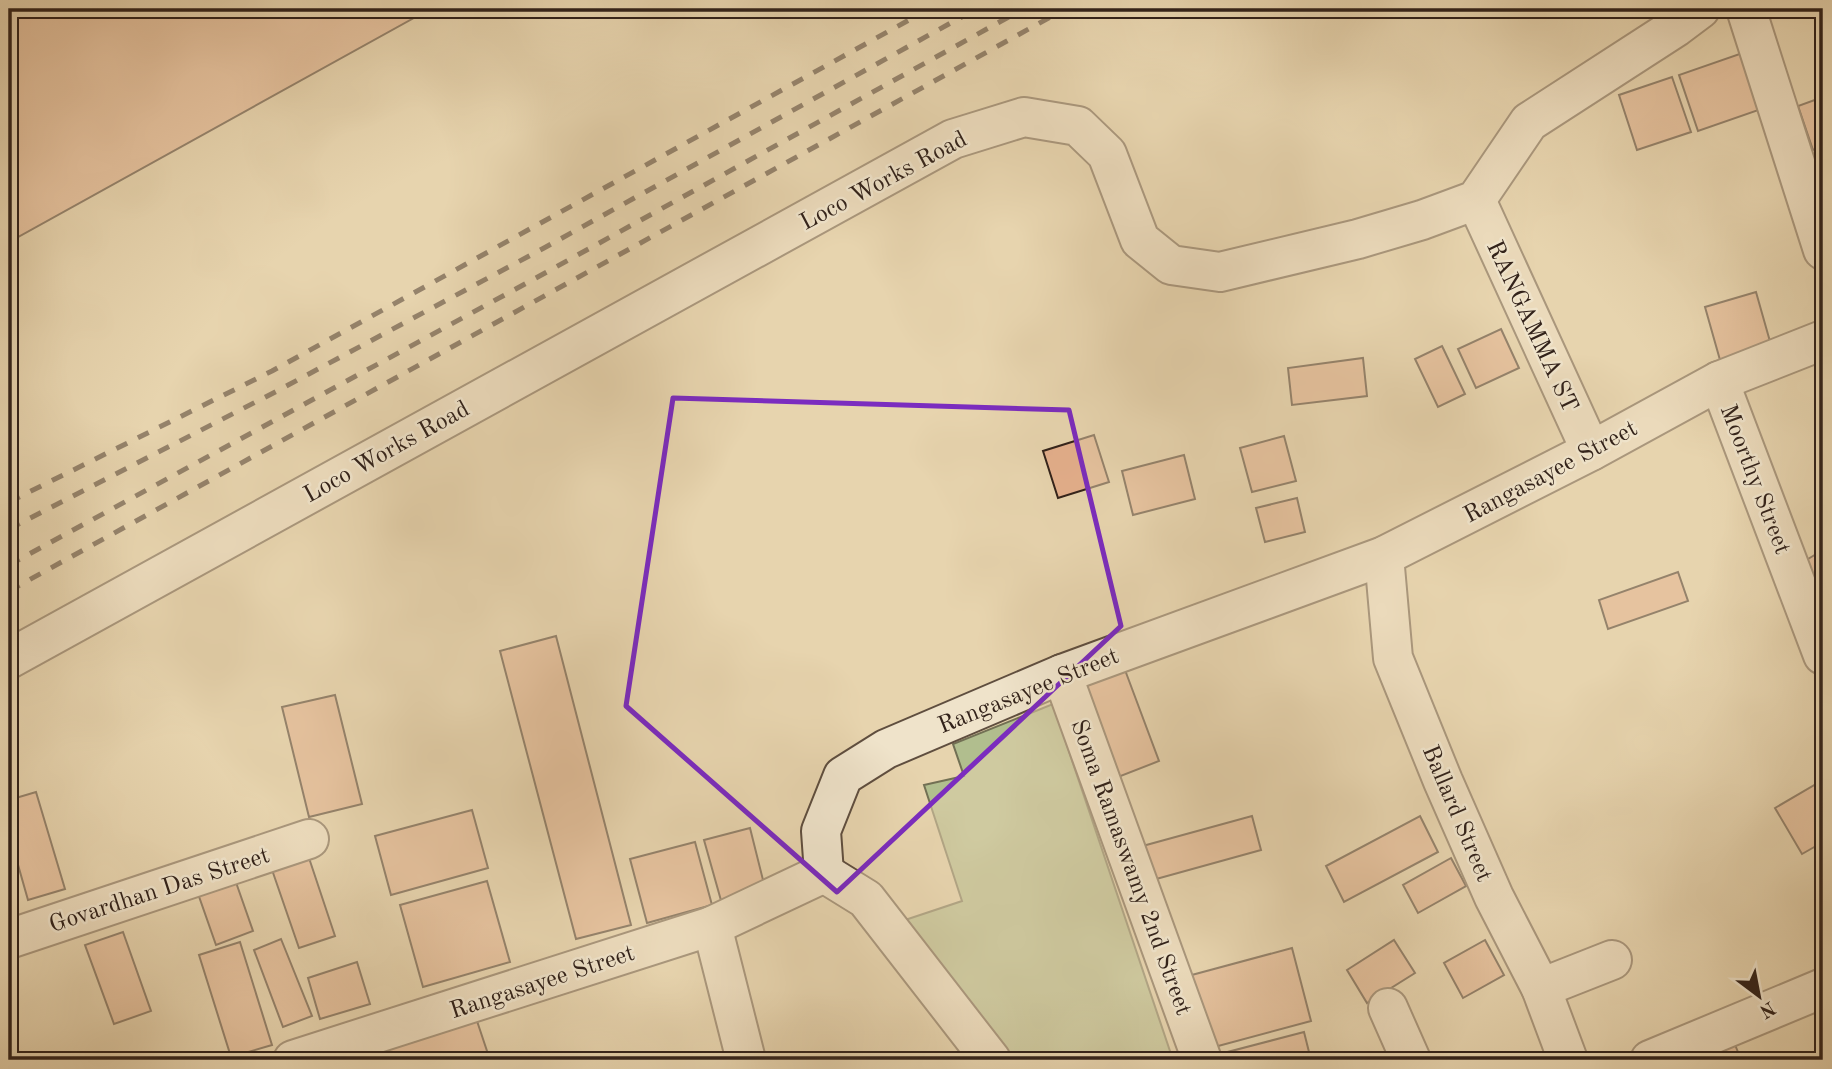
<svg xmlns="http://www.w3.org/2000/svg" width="1832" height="1069" font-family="'Old Standard TT',serif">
  <rect width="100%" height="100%" fill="#e7d4ae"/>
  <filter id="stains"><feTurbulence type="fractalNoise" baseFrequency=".00286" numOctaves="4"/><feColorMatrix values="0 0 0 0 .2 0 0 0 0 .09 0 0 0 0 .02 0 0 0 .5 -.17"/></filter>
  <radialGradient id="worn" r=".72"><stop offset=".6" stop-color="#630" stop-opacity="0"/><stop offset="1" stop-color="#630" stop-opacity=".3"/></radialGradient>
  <path fill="#b1be8e" stroke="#727054" stroke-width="2" d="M1053 704 1173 1060H1005L893 924 962 901 924 785 964 776 953 744Z"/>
  <g fill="#e5b08d" stroke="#32221a" stroke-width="2">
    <path d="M9 9H430L9 242Z"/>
    <path d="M1754 49 1773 105 1698 131 1679 75Z"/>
    <path d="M1672 77 1691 132 1637 150 1619 95Z"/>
    <path d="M1823 97V146L1813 150 1798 106Z"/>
    <path d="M1756 292 1771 345 1720 360 1705 307Z"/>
    <path d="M1501 329 1519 368 1476 388 1458 349Z"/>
    <path d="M1442 346 1465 394 1438 407 1415 359Z"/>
    <path d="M1363 358 1367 396 1292 405 1288 368Z"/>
    <path d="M1094 435 1109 482 1058 498 1043 451Z"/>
    <path d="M1284 436 1296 481 1252 492 1240 448Z"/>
    <path d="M1184 455 1195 499 1133 515 1122 471Z"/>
    <path d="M1297 498 1305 532 1265 542 1256 508Z"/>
    <path d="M1823 550V607L1798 565Z"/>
    <path d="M1678 572 1688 601 1608 629 1599 600Z"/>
    <path d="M556 636 631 925 576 939 500 651Z"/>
    <path d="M1125 670 1159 761 1113 779 1079 688Z"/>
    <path d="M335 695 362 804 309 817 282 707Z"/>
    <path d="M1823 780V842L1802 854 1775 808Z"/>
    <path d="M36 792 65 889 28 900 9 833V800Z"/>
    <path d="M472 810 488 868 391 895 375 836Z"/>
    <path d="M1252 816 1261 850 1149 881 1139 847Z"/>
    <path d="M1420 816 1438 852 1344 902 1326 866Z"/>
    <path d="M750 828 766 892 722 904 704 840Z"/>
    <path d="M695 842 712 905 647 923 630 859Z"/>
    <path d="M307 852 335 936 299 948 270 864Z"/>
    <path d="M1451 858 1466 886 1418 913 1403 885Z"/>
    <path d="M232 871 253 931 216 945 195 885Z"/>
    <path d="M487 881 510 962 423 987 400 905Z"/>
    <path d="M123 932 151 1011 114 1024 85 945Z"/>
    <path d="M281 939 312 1016 283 1027 254 950Z"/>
    <path d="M1394 940 1415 973 1367 1003 1347 970Z"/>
    <path d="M1485 940 1504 975 1463 998 1444 963Z"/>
    <path d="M240 942 272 1045 231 1057 199 955Z"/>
    <path d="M1292 948 1311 1021 1207 1049 1188 976Z"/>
    <path d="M357 962 370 1004 320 1019 308 978Z"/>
    <path d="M476 1018 490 1060H387L383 1048Z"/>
    <path d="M1304 1032 1311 1060H1218L1216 1055Z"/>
    <path d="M1734 1042 1741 1060H1701L1699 1055Z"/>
  </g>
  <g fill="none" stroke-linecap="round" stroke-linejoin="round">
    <defs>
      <g id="minor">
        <path d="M1746 9 1823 250"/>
        <path d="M1476 200 1591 451"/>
        <path d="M1719 381 1823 655"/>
        <path d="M1384 556 1393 658 1443 781 1494 897 1541 988 1568 1060"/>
        <path d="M9 659 953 139 1024 117 1078 126 1107 154 1140 240 1171 265 1220 272 1358 239 1422 220 1476 200 1529 122 1676 27 1700 9"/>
        <path d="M1062 674 1202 1060"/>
        <path d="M824 873 866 899 991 1060"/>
        <path d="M712 926 746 1060"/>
        <path d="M9 939 309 839"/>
        <path d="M1541 988 1612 960"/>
        <path d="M1388 1008 1411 1060"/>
        <path d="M293 1060 712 926 824 873 821 831 843 776 886 749 1062 674 1384 556 1591 451 1719 381 1823 340"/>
        <path d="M1650 1060 1823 988"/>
      </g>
    </defs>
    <use href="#minor" stroke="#5f4e3f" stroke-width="42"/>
    <use href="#minor" stroke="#efe3ca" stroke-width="38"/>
    <g stroke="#32221a" stroke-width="5" stroke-dasharray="12 12" stroke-linecap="butt">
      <path d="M9 502 272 371 929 9"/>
      <path d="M9 529 277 391 544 248 976 9"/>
      <path d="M9 565 545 273 1023 9"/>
      <path d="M9 591 1065 9"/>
    </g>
  </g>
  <path d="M0 0H1832V1069H0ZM673 398 1069 410 1121 626 837 892 626 706Z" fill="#e7d4ae" fill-opacity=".55" fill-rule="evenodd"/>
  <path fill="none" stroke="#7b2cbf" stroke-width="5" stroke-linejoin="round" d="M673 398 1069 410 1121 626 837 892 626 706Z"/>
  <g text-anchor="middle" stroke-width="5" stroke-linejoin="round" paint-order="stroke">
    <g font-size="24" fill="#32221a" stroke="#efe3ca">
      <text transform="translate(883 180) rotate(-28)" y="8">Loco Works Road</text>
      <text transform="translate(1533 326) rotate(65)" y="8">RANGAMMA ST</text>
      <text transform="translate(386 451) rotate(-29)" y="8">Loco Works Road</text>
      <text transform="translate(1550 471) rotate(-28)" y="8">Rangasayee Street</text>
      <text transform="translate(1756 479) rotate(69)" y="8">Moorthy Street</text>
      <text transform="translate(1028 690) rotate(-22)" y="8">Rangasayee Street</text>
      <text transform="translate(1458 813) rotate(67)" y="8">Ballard Street</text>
      <text transform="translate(1132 867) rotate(70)" y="8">Soma Ramaswamy 2nd Street</text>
      <text transform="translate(159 889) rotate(-18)" y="8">Govardhan Das Street</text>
      <text transform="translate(542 981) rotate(-18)" y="8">Rangasayee Street</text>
    </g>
  </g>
  <rect width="1832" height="1069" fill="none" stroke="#e7d4ae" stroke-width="35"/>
  <rect x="10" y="10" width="1811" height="1048" fill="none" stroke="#32221a" stroke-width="3.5"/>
  <rect x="18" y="18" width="1797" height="1034" fill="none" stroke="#32221a" stroke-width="2"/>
  <g transform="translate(1759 996) rotate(148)" stroke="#efe3ca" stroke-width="5" paint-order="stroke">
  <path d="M0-5L12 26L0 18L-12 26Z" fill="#32221a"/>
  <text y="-10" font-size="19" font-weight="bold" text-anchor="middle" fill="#32221a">N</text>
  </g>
  <rect width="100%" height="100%" filter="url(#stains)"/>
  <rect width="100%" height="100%" fill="url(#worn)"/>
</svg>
